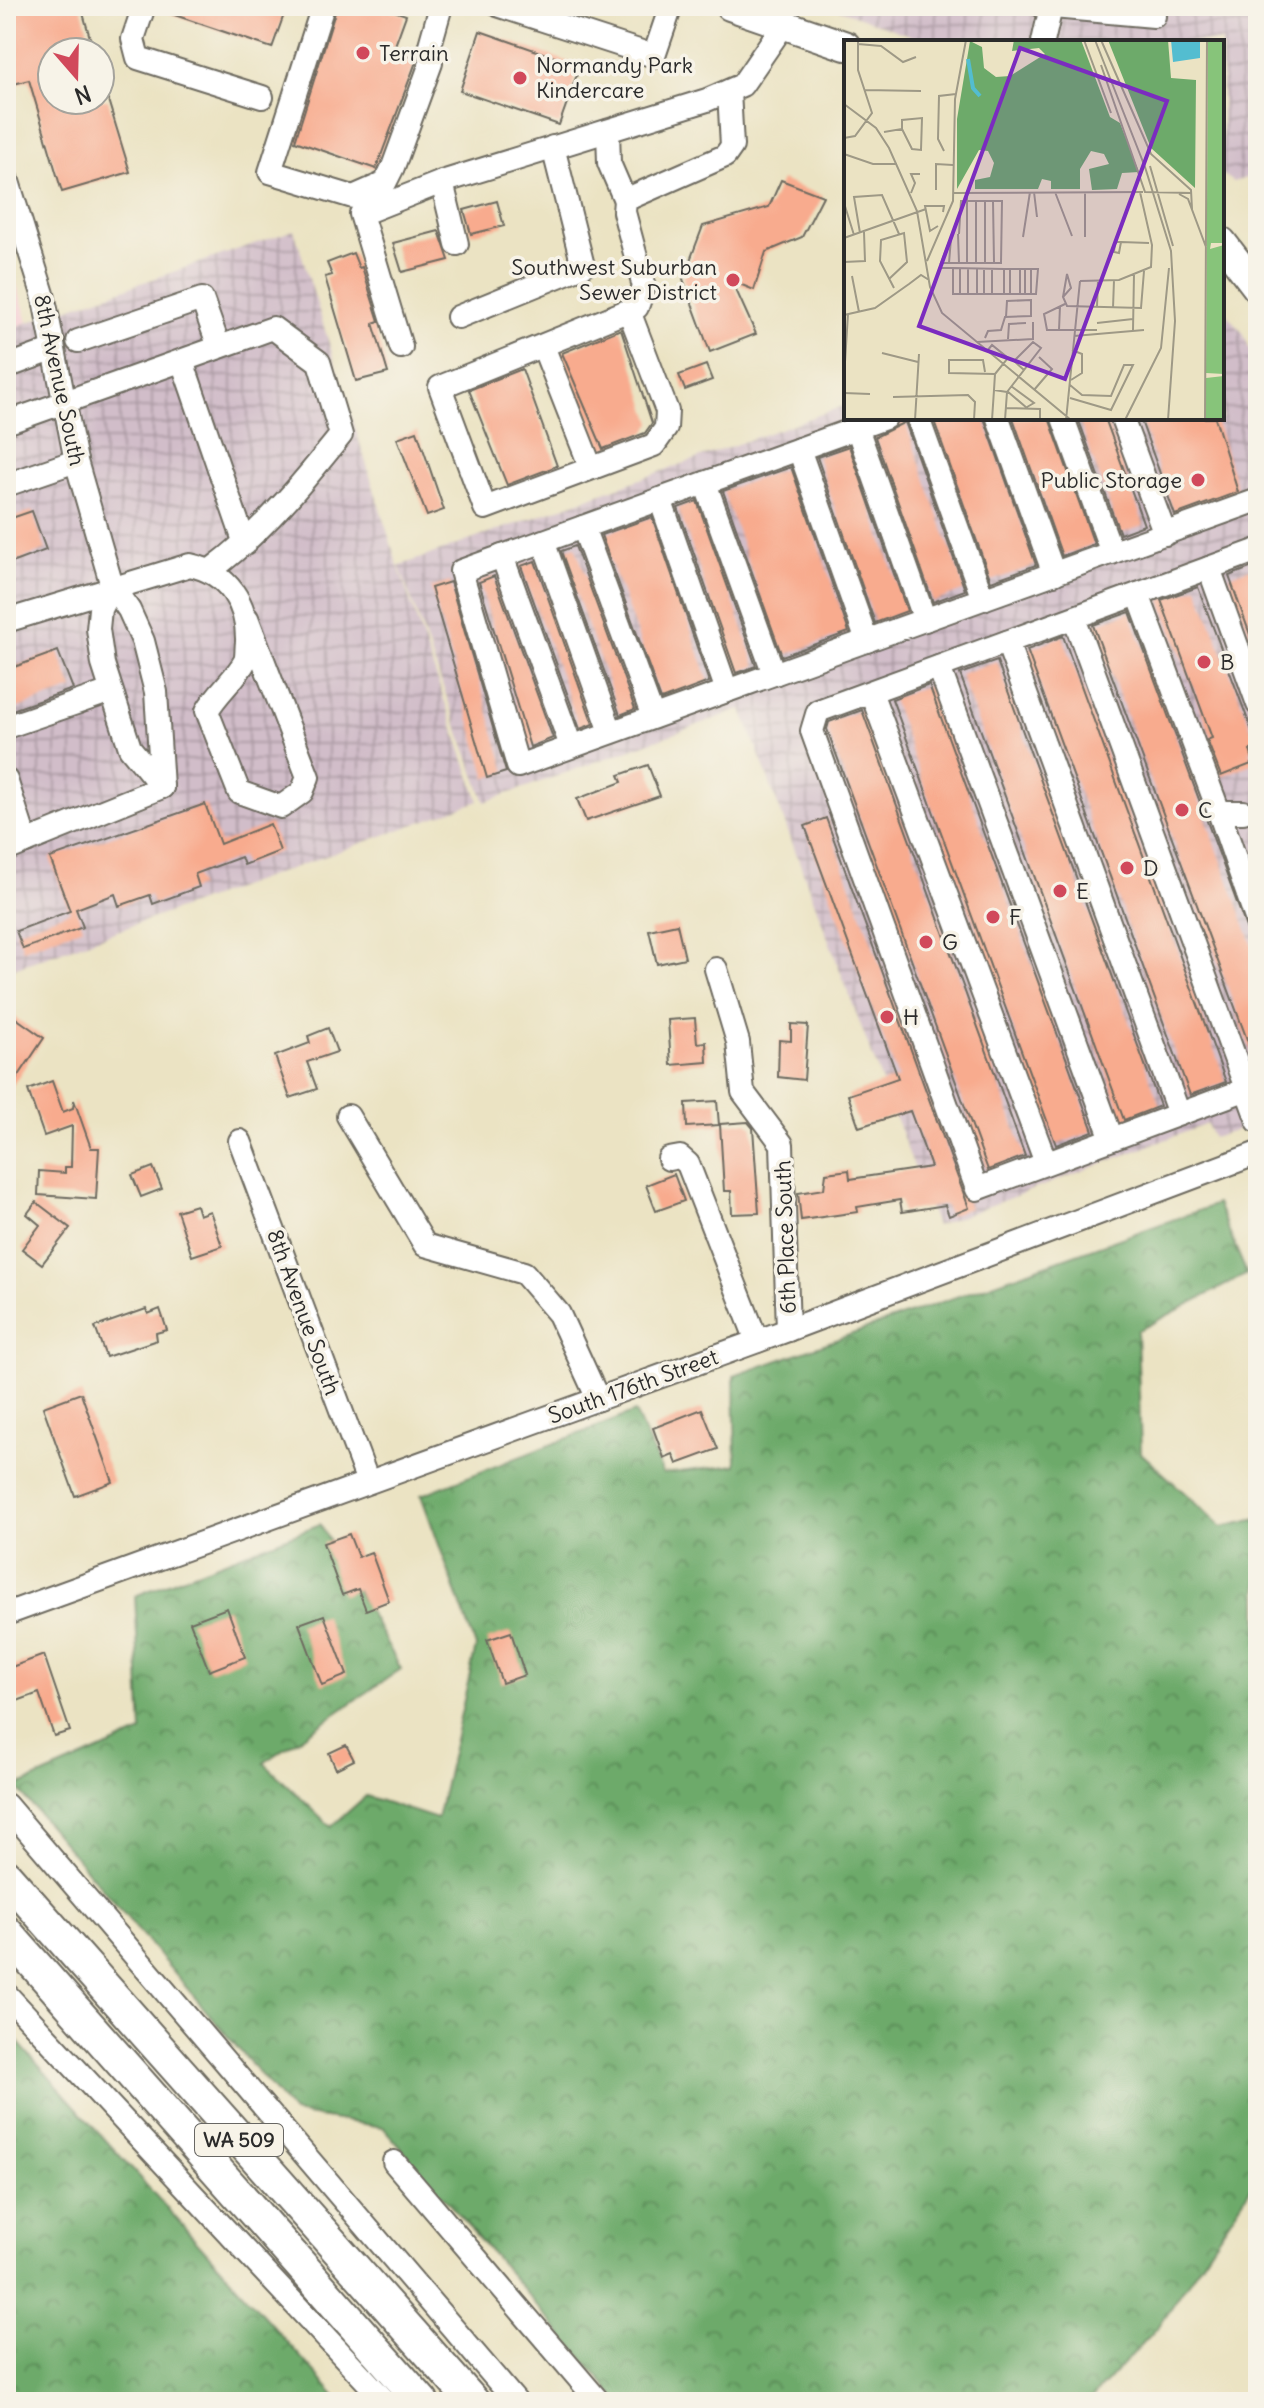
<svg xmlns="http://www.w3.org/2000/svg" width="1264" height="2408" font-family="Delius,sans-serif">
  <defs>
    <pattern id="industrial-grid" width="8" height="8" patternUnits="userSpaceOnUse" patternTransform="scale(2)"><rect width="8" height="8" fill="#d1bdc9"/><path d="M0 4h8M4 0v8" fill="none" stroke="#aa9aa3"/></pattern>
    <pattern id="forest-crowns" width="20" height="18" patternUnits="userSpaceOnUse" patternTransform="scale(2)"><rect width="20" height="18" fill="#6daa6a"/><path d="M2 6a3 3 0 1 1 6 0M12 15a3 3 0 1 1 6 0" fill="none" stroke="#5a8b57"/></pattern>
  </defs>
  <rect width="100%" height="100%" fill="#f7f3e8"/>
  <filter id="ink" filterUnits="userSpaceOnUse"><feTurbulence type="fractalNoise" baseFrequency=".0125" numOctaves="2"/><feDisplacementMap in="SourceGraphic" scale="16" xChannelSelector="R" yChannelSelector="G"/><feConvolveMatrix kernelMatrix="1 2 1 2 8 2 1 2 1" color-interpolation-filters="sRGB"/></filter>
  <filter id="wash" filterUnits="userSpaceOnUse"><feTurbulence type="fractalNoise" baseFrequency=".006" numOctaves="4" result="noise"/><feDisplacementMap in="SourceGraphic" scale="32" xChannelSelector="R" yChannelSelector="G"/><feGaussianBlur stdDeviation="1.8" result="paint"/><feColorMatrix in="noise" values="0 0 0 0 0 0 0 0 0 0 0 0 0 0 0 0 0 1.4 0 .05"/><feComposite in="paint" operator="in"/></filter>
  <g filter="url(#wash)">
    <rect width="100%" height="100%" fill="#ebe3c3"/>
    <path fill="#f6cfd6" d="M6 249 28 322 6 330Z"/>
    <g fill="url(#industrial-grid)">
      <path d="M829 6H1249L1258 41V174L1234 182 1222 174V42H928Z"/>
      <path d="M294 230 397 563 479 801 6 971V330Z"/>
      <path d="M1222 309 1243 333 1258 369V1123L1213 1138 1207 1124 936 1226 742 709 485 802 399 566 846 405V418H1222Z"/>
    </g>
    <g fill="url(#forest-crowns)" stroke="#4c6a4a" stroke-width="2">
      <path d="M1217 1204 1247 1274 1137 1331 1141 1453 1222 1527 1258 1519V2177L1159 2326 1088 2402H620L383 2127 293 2113 16 1787 142 1732 135 1596 320 1524 401 1669 264 1763 331 1827 366 1796 437 1819 476 1647 421 1495 635 1412 663 1474 736 1465 734 1376Z"/>
      <path d="M6 2029 341 2402H6Z"/>
    </g>
    <g id="blocks">
      <g fill="#f8ab8e">
        <path d="M6 6H81L94 52H52V100H108L130 172 62 192 29 80 10 85 6 71Z"/>
        <path d="M158 6H287L272 48 157 9Z"/>
        <path d="M337 6H380L406 15 393 51 417 59 376 169 295 141Z"/>
        <path d="M480 31 580 66 559 125 460 91Z"/>
        <path d="M781 180 823 196 802 237 766 252 754 290 732 281 756 334 710 352 683 279 703 226 769 207Z"/>
        <path d="M497 201 504 226 471 234 464 210Z"/>
        <path d="M439 231 449 260 402 272 393 243Z"/>
        <path d="M353 253 359 268 362 267 379 321 373 323 388 373 356 381 325 277 332 275 327 263Z"/>
        <path d="M621 329 652 423 645 433 603 449 562 353Z"/>
        <path d="M706 365 712 380 685 390 679 375Z"/>
        <path d="M522 369 557 466 507 485 469 390Z"/>
        <path d="M933 418H984L1036 565 991 581Z"/>
        <path d="M1013 418H1049L1094 544 1062 556Z"/>
        <path d="M1078 418H1105L1144 525 1120 534Z"/>
        <path d="M1140 418H1215L1238 492 1175 515Z"/>
        <path d="M905 422 965 590 933 602 875 437Z"/>
        <path d="M417 431 444 510 427 516 397 438Z"/>
        <path d="M849 446 907 611 875 623 817 457Z"/>
        <path d="M791 467 849 632 782 656 723 491Z"/>
        <path d="M697 501 756 666 736 673 678 508Z"/>
        <path d="M32 511 46 550 6 565V520Z"/>
        <path d="M652 517 709 682 661 700 601 535Z"/>
        <path d="M575 546 635 709 620 715 561 551Z"/>
        <path d="M535 561 593 724 580 729 521 566Z"/>
        <path d="M1258 565V650L1256 651 1229 576Z"/>
        <path d="M494 576 553 738 530 747 479 582Z"/>
        <path d="M450 582 506 772 487 778 431 588Z"/>
        <path d="M1198 587 1258 747 1250 750 1254 763 1221 776 1207 740 1212 738 1161 600Z"/>
        <path d="M1130 612 1258 960V1069L1093 625Z"/>
        <path d="M1063 636 1226 1082 1190 1095 1027 650Z"/>
        <path d="M58 651 73 689 6 712V670Z"/>
        <path d="M997 661 1160 1106 1124 1120 960 674Z"/>
        <path d="M929 685 1093 1131 1056 1145 892 699Z"/>
        <path d="M862 710 1025 1156 988 1170 827 729 829 722Z"/>
        <path d="M648 765 660 796 586 821 577 799 622 782 619 775Z"/>
        <path d="M205 804 220 844 270 824 280 851 244 865 241 857 195 874 199 887 153 904 150 895 119 906 115 894 76 909 83 927 23 949 16 931 70 911 50 858Z"/>
        <path d="M826 818 969 1208 949 1216 945 1205 902 1212 900 1200 857 1207 858 1212 801 1220 798 1193 824 1189 826 1173 849 1170 850 1179 931 1167 910 1111 859 1127 848 1095 898 1078 805 826Z"/>
        <path d="M677 924 685 958 657 964 649 930Z"/>
        <path d="M6 1011 44 1038 6 1095Z"/>
        <path d="M695 1018 697 1043 706 1042 707 1062 671 1065 668 1020Z"/>
        <path d="M791 1024 808 1025 804 1080 778 1077 779 1040 791 1041Z"/>
        <path d="M328 1028 337 1052 307 1062 317 1089 290 1098 275 1056 310 1043 308 1036Z"/>
        <path d="M52 1081 63 1112 73 1108 74 1100 91 1148H99L96 1199 38 1195 39 1171 65 1173V1167H71L72 1126 44 1136 28 1090Z"/>
        <path d="M717 1101 719 1125 687 1127 686 1103Z"/>
        <path d="M748 1122 753 1128 759 1213 732 1214 731 1191H724L720 1124Z"/>
        <path d="M153 1167 162 1189 141 1197 132 1175Z"/>
        <path d="M674 1174 684 1201 656 1211 646 1185Z"/>
        <path d="M36 1202 70 1228 42 1264 22 1249 40 1225 27 1214Z"/>
        <path d="M196 1205 199 1215 210 1211 222 1246 192 1256 177 1211Z"/>
        <path d="M146 1309 148 1314 160 1309 167 1330 156 1333 157 1340 106 1357 95 1327Z"/>
        <path d="M81 1393 113 1482 75 1496 43 1407Z"/>
        <path d="M702 1409 718 1449 677 1464 673 1454 664 1458 653 1428Z"/>
        <path d="M349 1534 358 1557 371 1552 389 1601 366 1610 358 1589 342 1595 323 1543Z"/>
        <path d="M227 1608 245 1657 209 1671 190 1622Z"/>
        <path d="M324 1615 347 1675 322 1685 299 1624Z"/>
        <path d="M511 1632 525 1675 502 1683 487 1640Z"/>
        <path d="M44 1655 70 1731 54 1736 39 1693 6 1705V1669Z"/>
        <path d="M346 1745 354 1760 336 1769 329 1753Z"/>
      </g>
    </g>
  </g>
  <g filter="url(#ink)">
    <use href="#blocks" fill-opacity="0" stroke="#6e6b60" stroke-width="2"/>
    <g fill="none" stroke-linecap="round" stroke-linejoin="round">
      <defs>
        <g id="minor">
          <path d="M144 6 133 39 138 58 262 97"/>
          <path d="M323 6 270 172 353 197 385 183 393 167 431 63 430 45 441 6"/>
          <path d="M500 6 654 56 671 6"/>
          <path d="M1042 6 1154 16"/>
          <path d="M1043 42 1051 7"/>
          <path d="M608 131 609 163 625 200"/>
          <path d="M6 175 43 294 76 461 112 586 129 610 143 641 156 692 162 787"/>
          <path d="M442 182 457 244"/>
          <path d="M629 311 667 411 666 428 654 445 485 508 440 387 637 307 644 287 624 212 625 200 725 156 732 146 729 91"/>
          <path d="M458 317 583 266 553 147"/>
          <path d="M78 341 202 299 219 347"/>
          <path d="M543 346 591 468"/>
          <path d="M401 347 361 214 442 182 707 100 742 85 784 24"/>
          <path d="M182 361 245 544"/>
          <path d="M6 367 52 350"/>
          <path d="M885 418 461 571 518 766 1258 500"/>
          <path d="M918 418 983 599"/>
          <path d="M998 418 1054 574"/>
          <path d="M1063 418 1112 553"/>
          <path d="M1122 418 1165 534"/>
          <path d="M6 423 273 328 319 362 341 435C301 485 263 531 211 570"/>
          <path d="M857 428 925 620"/>
          <path d="M799 449 867 641"/>
          <path d="M705 483 774 674"/>
          <path d="M6 485 76 461"/>
          <path d="M660 499 727 691"/>
          <path d="M583 527 653 717"/>
          <path d="M543 541 611 732"/>
          <path d="M1258 550 818 711 812 731 977 1189 1258 1085"/>
          <path d="M502 556 571 746"/>
          <path d="M1209 568 1258 704"/>
          <path d="M112 586 100 609 98 629 103 664 130 748 162 787"/>
          <path d="M1138 594 1219 812H1243"/>
          <path d="M1074 618 1258 1121"/>
          <path d="M6 621 190 565C228 573 248 604 247 642 246 648 247 656 245 661 237 677 217 693 207 711L239 792 281 807 302 792 308 777 247 618"/>
          <path d="M1007 642 1179 1114"/>
          <path d="M939 667 1112 1139"/>
          <path d="M871 692 1046 1163"/>
          <path d="M6 727 111 691"/>
          <path d="M6 780 26 842"/>
          <path d="M1219 812 1258 924"/>
          <path d="M6 850 162 787"/>
          <path d="M716 969 738 1042 743 1092 782 1144 788 1330"/>
          <path d="M348 1116 425 1245 524 1273 559 1314 598 1399"/>
          <path d="M240 1141 368 1482"/>
          <path d="M669 1159 680 1157 688 1164 757 1341"/>
          <path d="M6 1614 788 1330 1258 1153"/>
          <path d="M6 1805 516 2402"/>
          <path d="M6 1994 386 2402"/>
          <path d="M394 2162 599 2402"/>
        </g>
        <g id="major">
          <path d="M730 6 846 46"/>
          <path d="M1222 242 1258 289"/>
        </g>
        <g id="highway">
          <path d="M6 1876 473 2402"/>
          <path d="M6 1932 422 2402"/>
        </g>
      </defs>
      <use href="#minor" stroke="#6e6b60" stroke-width="26"/>
      <use href="#major" stroke="#6e6b60" stroke-width="32"/>
      <use href="#highway" stroke="#6e6b60" stroke-width="36"/>
      <use href="#minor" stroke="#fff" stroke-width="22"/>
      <use href="#major" stroke="#fff" stroke-width="28"/>
      <use href="#highway" stroke="#fff" stroke-width="32"/>
    </g>
  </g>
  <g fill="#d1495b" stroke="#f7f3e8" stroke-width="3">
    <circle cx="363" cy="53" r="8"/>
    <circle cx="520" cy="78" r="8"/>
    <circle cx="733" cy="280" r="8"/>
    <circle cx="1198" cy="480" r="8"/>
    <circle cx="1204" cy="662" r="8"/>
    <circle cx="1182" cy="810" r="8"/>
    <circle cx="1127" cy="868" r="8"/>
    <circle cx="1060" cy="891" r="8"/>
    <circle cx="993" cy="917" r="8"/>
    <circle cx="926" cy="942" r="8"/>
    <circle cx="887" cy="1017" r="8"/>
  </g>
  <g text-anchor="middle" stroke-width="7" stroke-linejoin="round" paint-order="stroke">
    <rect fill="#f7f3e8" stroke="#686764" stroke-width="2" x="195" y="2124" width="88" height="32" rx="6"/>
    <g font-size="20" font-weight="bold" fill="#2b2b2b">
      <text x="239" y="2147">WA 509</text>
    </g>
    <g font-size="22" fill="#2b2b2b" stroke="#f7f3e8" text-anchor="start">
      <text x="379" y="61">Terrain</text>
      <text x="536" y="73">Normandy Park<tspan x="536" dy="25">Kindercare</tspan></text>
      <text x="717" y="275" text-anchor="end">Southwest Suburban<tspan x="717" dy="25">Sewer District</tspan></text>
      <text x="1182" y="488" text-anchor="end">Public Storage</text>
      <text x="1220" y="670">B</text>
      <text x="1198" y="818">C</text>
      <text x="1143" y="876">D</text>
      <text x="1076" y="899">E</text>
      <text x="1009" y="925">F</text>
      <text x="942" y="950">G</text>
      <text x="903" y="1025">H</text>
    </g>
    <g font-size="22" fill="#2b2b2b" stroke="#f7f3e8">
      <text transform="translate(60 380) rotate(78)" y="8">8th Avenue South</text>
      <text transform="translate(785 1237) rotate(-92)" y="8">6th Place South</text>
      <text transform="translate(304 1312) rotate(70)" y="8">8th Avenue South</text>
      <text transform="translate(633 1386) rotate(-20)" y="8">South 176th Street</text>
    </g>
  </g>
  <g transform="translate(844 40)">
    <rect width="380" height="380" fill="#ebe3c3"/>
    <path d="M364 0H380V203H367L366 209 380 205V334L362 333ZM380 336V380H362V338Z" fill="#87c47a"/>
    <path d="M170 0H237L266 77 276 83 295 132 278 133 273 149 248 150 245 129 265 124 260 114 247 111 236 129V149H207V141L198 139 194 149H131V140L146 137 150 123 144 111 135 110 113 149V79L126 1 138 7 140 28 152 37 166 36 201 14 195 8 168 11ZM264 0H324L327 38 352 40 351 148 307 108Z" fill="#6daa6a"/>
    <path d="M327 0H356V18L329 22Z" fill="#53bdd0"/>
    <path fill="none" stroke="#53bdd0" stroke-width="4" d="M124 19 129 48 136 56"/>
    <path fill="none" stroke="#9e9986" stroke-width="2" d="M240 0 267 73M251 0 301 127 327 211 331 281 324 380M257 0 307 114 347 150 348 169M14 4 37 6 59 22 72 17M257 25 301 152 348 153M21 50 77 51M0 64 32 88 45 108 73 171 86 247 98 273 227 380M40 92 58 89V80L78 78 77 110 68 109 58 89M0 98 11 96 28 73 14 30V0M100 111 94 99 95 56 112 54M0 114 29 124H53M306 126 329 206M92 150V124L109 125M190 152 193 177M211 152 228 196M241 152V197M67 153 71 143 67 134H76M109 153 299 152M335 154 344 159 362 207M123 157V223M132 161V222M141 161V222M149 161 150 222M0 163 10 195M94 186 86 191 81 166H100L99 172M16 193 10 157 38 155 55 194M114 194 115 223M179 197 186 152M0 198 82 169M105 202 97 223H157L158 161H117L115 194M277 202 275 213 270 212 271 203 273 202H277L305 203M83 221 109 161 111 59 122 0M0 222 21 221 20 192M105 223 107 198M96 228H109L160 229H194L192 254H109V228M116 228V254M176 229V254M187 229V254M8 236 15 272M45 239 63 222 60 193 37 200 36 221 50 248M236 241 275 240 307 227 308 205 296 152M65 244 77 235 85 240M124 254V229M133 254V229M140 254V229M148 254V229M160 254V229M166 254V229M181 254V229M219 257 223 234 227 248 219 257 223 266 297 268 300 231M221 264 200 274 203 290H253M253 266 254 241M269 268 270 240M0 275 31 268 65 244M253 283 289 279M215 290 216 266M289 290 290 234M230 296 300 290M141 298 144 291 157 290 161 277 187 276V260L163 261 162 277M164 299 165 284 182 283M133 302 189 299V282M143 311 148 305 164 318 151 334 150 350M38 313 74 322M141 332 139 320H105V333L151 334M0 338 4 274M227 340 238 333V314L228 310M167 346 190 363 183 367M190 350 208 329 195 317M163 351 183 368M0 353 26 354M49 357 124 355 131 362 130 380M226 358 267 370 289 325H280L267 356 238 355 226 345M162 368 196 369V380M71 380 75 314M148 380 150 350 163 352M171 380H161L163 352 197 308 189 302 170 321 180 330M222 380 236 241M281 380 317 308 325 228M361 380 363 0"/>
    <path fill="#7b2cbf" fill-opacity="0.15" stroke="#7b2cbf" stroke-width="4" d="M176 8 323 61 221 339 75 286Z"/>
    <rect width="380" height="380" fill="none" stroke="#2b2b2b" stroke-width="4"/>
  </g>
  <rect width="1264" height="2408" fill="none" stroke="#f7f3e8" stroke-width="32"/>
  <g transform="translate(76 76) rotate(160)"><circle r="38" fill="#f7f3e8" stroke="#a5a39c" stroke-width="2"/>
  <path d="M0-6L14 30L0 20L-14 30Z" fill="#d1495b"/>
  <text y="-12" font-size="22" font-weight="bold" text-anchor="middle" fill="#2b2b2b">N</text>
  </g>
</svg>
